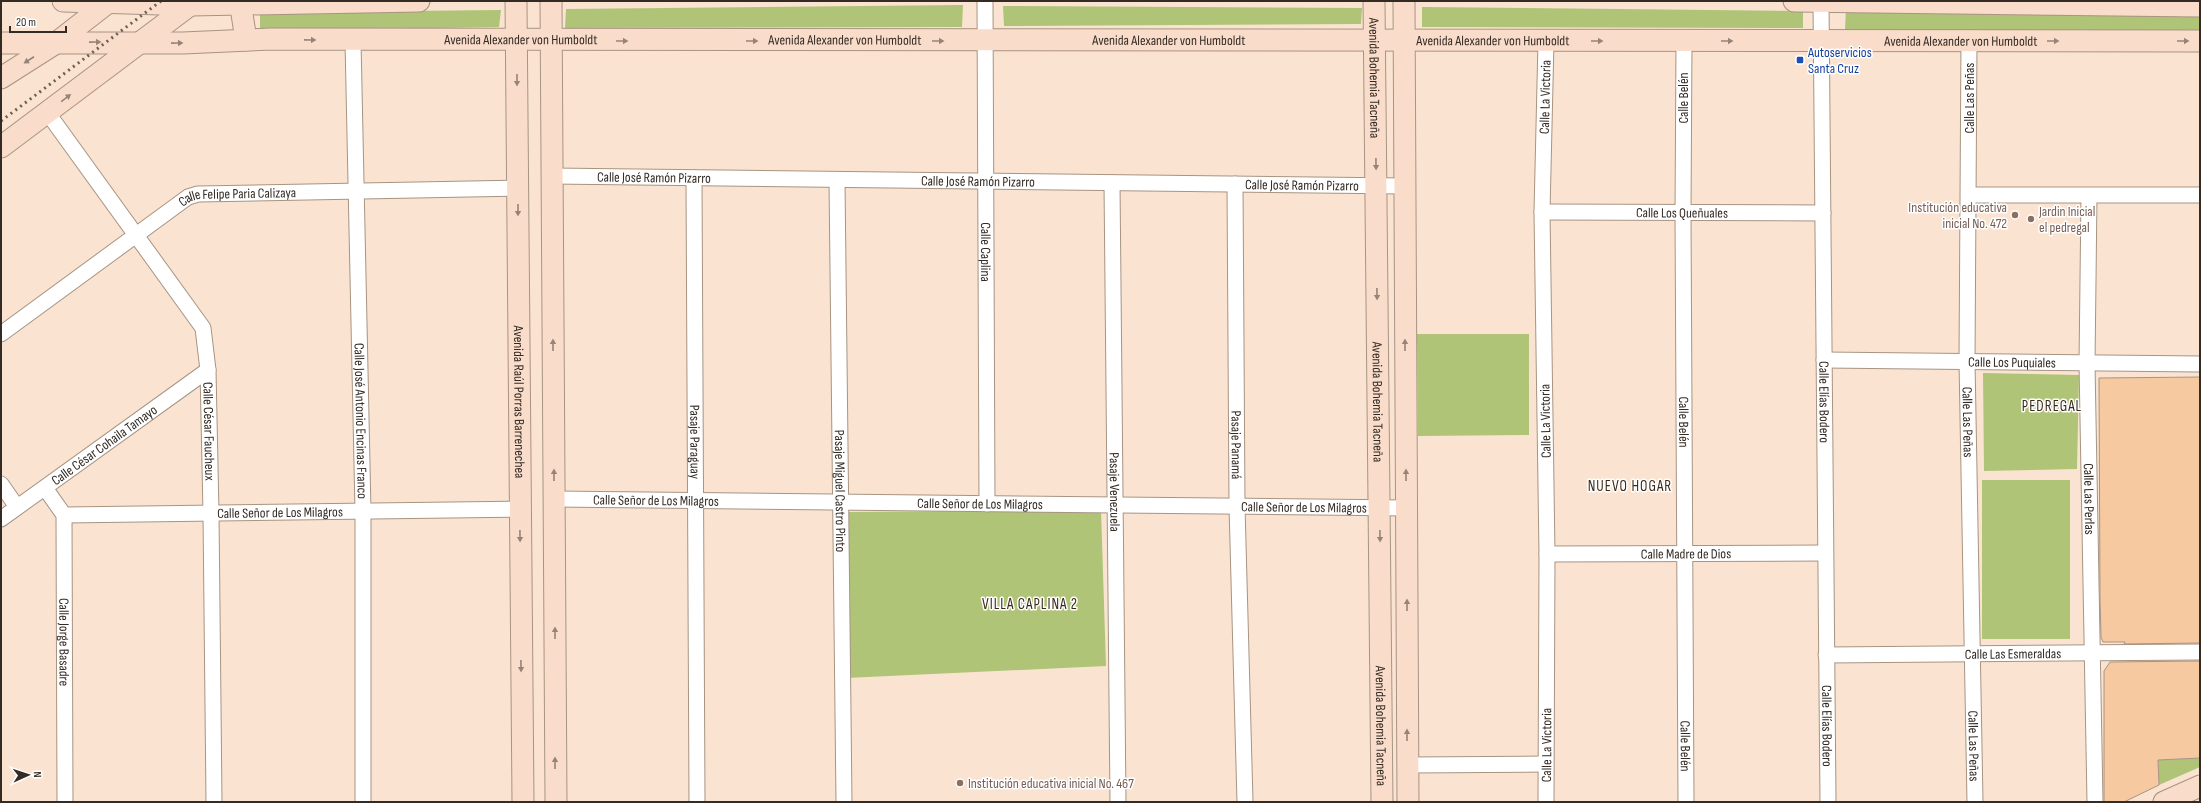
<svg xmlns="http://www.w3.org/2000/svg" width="2201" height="803" font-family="'Sofia Sans Condensed',sans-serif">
  <rect width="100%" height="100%" fill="#fae4d1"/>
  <g fill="#afc477">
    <path d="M963 5 962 27 565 28 566 9Z"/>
    <path d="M1003 6 1362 8 1361 24 1004 26Z"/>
    <path d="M1422 7 1803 11V28L1422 27Z"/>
    <path d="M1846 9 2200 14V33L1845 30Z"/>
    <path d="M260 10 300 12 501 10 499 27 260 31Z"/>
    <path d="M1417 334H1529V435L1418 436Z"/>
    <path d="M1983 373 2079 375 2077 469 1984 471Z"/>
    <rect x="1982" y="480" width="88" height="159"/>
    <path d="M1101 510 1106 666 846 678 845 512Z"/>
    <path d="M2200 758V767L2159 785 2158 760Z"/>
  </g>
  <g fill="#f6c9a1" stroke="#a89483">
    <path d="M2200 377V643L2124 644 2125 642H2103L2101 637 2100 599 2099 378Z"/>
    <path d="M2200 661V758L2158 760 2159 785 2124 802H2104V671L2110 662Z"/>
  </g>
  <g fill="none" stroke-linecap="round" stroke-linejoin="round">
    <defs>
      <g id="street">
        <path id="s1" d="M985 1 987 504"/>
        <path id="s2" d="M1821 1 1828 802"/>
        <path id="s3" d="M353 41 363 511V802"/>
        <path id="s4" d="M1684 41 1683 214 1686 802"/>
        <path id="s5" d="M1969 41 1967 361 1975 802"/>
        <path id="s6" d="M47 112 203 328 208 370 211 513 214 802"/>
        <path id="s7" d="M552 176 1405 186"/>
        <path id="s8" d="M694 178 697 802"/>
        <path id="s9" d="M837 180 844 802"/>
        <path id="s10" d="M1112 183 1118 802"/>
        <path id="s11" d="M1235 184 1237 506 1245 802"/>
        <path d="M1969 195H2200"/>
        <path id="s12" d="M2089 196 2087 364 2095 802"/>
        <path id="s13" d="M1542 212 1823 213"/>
        <path id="s14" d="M1 334 188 197 198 194 517 188"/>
        <path id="s15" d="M1824 360 2200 364"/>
        <path d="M1 484 17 507"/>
        <path id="s16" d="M45 488 64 515 65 802"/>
        <path id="s17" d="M554 499 1406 508"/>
        <path id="s18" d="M64 515 520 509"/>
        <path id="s19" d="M1 519 208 370"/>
        <path id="s20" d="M1547 554 1825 553"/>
        <path id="s21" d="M1826 655 2200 652"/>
        <path d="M1408 765 1545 764"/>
        <path id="s22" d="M1546 802 1547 554 1542 212 1546 41"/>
      </g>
      <g id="secondary">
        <path d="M63 1 191 5 419 1"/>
        <path d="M240 1 246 40"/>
        <path id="s23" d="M516 1 523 802"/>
        <path d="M551 1 556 802"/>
        <path id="s24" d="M1374 1 1382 802"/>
        <path d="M1404 1 1408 802"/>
        <path d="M1794 1 2200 6"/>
        <path id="s25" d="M1 43H183L271 39 2200 41"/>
        <path d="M1 78 56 43 110 1"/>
        <path d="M1 147 194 2"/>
        <path d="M2164 802 2200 786"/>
      </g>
    </defs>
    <use href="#street" stroke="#a79482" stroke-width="17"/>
    <use href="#secondary" stroke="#a79482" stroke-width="23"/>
    <use href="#street" stroke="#fff" stroke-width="15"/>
    <use href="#secondary" stroke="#fadccb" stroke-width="21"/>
    <path stroke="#6c6055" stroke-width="3" stroke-dasharray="2 4" stroke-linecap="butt" d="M1 121 161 1"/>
  </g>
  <defs><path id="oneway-solid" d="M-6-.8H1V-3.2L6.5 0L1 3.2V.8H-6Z"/></defs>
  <g fill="#968478">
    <use href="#oneway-solid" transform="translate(310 40) rotate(1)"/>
    <use href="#oneway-solid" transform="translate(622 41)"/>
    <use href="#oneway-solid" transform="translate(752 41)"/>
    <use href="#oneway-solid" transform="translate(938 41)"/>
    <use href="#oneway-solid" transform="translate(1597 41)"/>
    <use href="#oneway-solid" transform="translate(1727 41)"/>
    <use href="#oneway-solid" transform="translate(2053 41)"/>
    <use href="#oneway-solid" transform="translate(2183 41)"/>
    <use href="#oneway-solid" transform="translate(95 42) rotate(-1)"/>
    <use href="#oneway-solid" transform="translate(177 43) rotate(-1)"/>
    <use href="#oneway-solid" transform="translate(29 60) rotate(147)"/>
    <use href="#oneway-solid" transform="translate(517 80) rotate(90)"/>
    <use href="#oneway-solid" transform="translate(66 98) rotate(-37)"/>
    <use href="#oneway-solid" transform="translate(1376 164) rotate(89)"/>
    <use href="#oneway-solid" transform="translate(518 210) rotate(90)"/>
    <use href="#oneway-solid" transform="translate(1377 294) rotate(89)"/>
    <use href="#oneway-solid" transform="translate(553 345) rotate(-90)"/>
    <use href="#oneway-solid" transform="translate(1405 345) rotate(-90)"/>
    <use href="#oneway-solid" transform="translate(554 475) rotate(-90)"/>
    <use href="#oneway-solid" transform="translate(1406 475) rotate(-90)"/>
    <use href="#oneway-solid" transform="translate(520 536) rotate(89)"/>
    <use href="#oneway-solid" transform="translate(1380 536) rotate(89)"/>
    <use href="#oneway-solid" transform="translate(1407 605) rotate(-90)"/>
    <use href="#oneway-solid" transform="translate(555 633) rotate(-90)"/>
    <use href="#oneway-solid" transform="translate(521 666) rotate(89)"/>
    <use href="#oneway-solid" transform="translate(1407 735) rotate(-90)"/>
    <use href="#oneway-solid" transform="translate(555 763) rotate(-90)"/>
  </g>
  <rect fill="#1a4fb4" stroke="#fff" stroke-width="1.5" x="1796" y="56" width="8" height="8" rx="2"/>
  <g fill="#8d6e63" stroke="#fff" stroke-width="1.5">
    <circle cx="2015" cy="215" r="4"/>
    <circle cx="2031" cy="219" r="4"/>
    <circle cx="960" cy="783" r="4"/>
  </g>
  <g text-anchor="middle" stroke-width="3" stroke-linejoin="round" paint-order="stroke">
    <g font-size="14" fill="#332b24" stroke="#fff">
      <text dy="5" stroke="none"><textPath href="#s25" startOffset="520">Avenida Alexander von Humboldt</textPath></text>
      <text dy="5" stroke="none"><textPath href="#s25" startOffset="844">Avenida Alexander von Humboldt</textPath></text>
      <text dy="5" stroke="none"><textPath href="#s25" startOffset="1168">Avenida Alexander von Humboldt</textPath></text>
      <text dy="5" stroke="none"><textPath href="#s25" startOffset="1492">Avenida Alexander von Humboldt</textPath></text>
      <text dy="5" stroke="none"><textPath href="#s25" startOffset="1960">Avenida Alexander von Humboldt</textPath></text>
      <text dy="5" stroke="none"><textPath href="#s24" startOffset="77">Avenida Bohemia Tacneña</textPath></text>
      <text dy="5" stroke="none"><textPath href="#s22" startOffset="705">Calle La Victoria</textPath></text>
      <text transform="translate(1683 98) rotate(-90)" y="5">Calle Belén</text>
      <text transform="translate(1969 98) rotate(-90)" y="5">Calle Las Peñas</text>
      <text dy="5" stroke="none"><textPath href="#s7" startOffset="102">Calle José Ramón Pizarro</textPath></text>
      <text dy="5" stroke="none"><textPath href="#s7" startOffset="426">Calle José Ramón Pizarro</textPath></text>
      <text dy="5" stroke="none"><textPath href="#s7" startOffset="750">Calle José Ramón Pizarro</textPath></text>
      <text dy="5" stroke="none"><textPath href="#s14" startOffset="281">Calle Felipe Paria Calizaya</textPath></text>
      <text dy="5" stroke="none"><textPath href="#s13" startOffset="140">Calle Los Queñuales</textPath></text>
      <text dy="5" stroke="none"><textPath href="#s1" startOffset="251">Calle Caplina</textPath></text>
      <text dy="5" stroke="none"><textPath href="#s15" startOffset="188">Calle Los Puquiales</textPath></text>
      <text dy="5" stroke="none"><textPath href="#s24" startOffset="401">Avenida Bohemia Tacneña</textPath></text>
      <text dy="5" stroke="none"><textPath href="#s23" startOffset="401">Avenida Raúl Porras Barrenechea</textPath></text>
      <text dy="5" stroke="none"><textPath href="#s2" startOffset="401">Calle Elías Bodero</textPath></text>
      <text dy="5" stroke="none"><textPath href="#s3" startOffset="380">Calle José Antonio Encinas Franco</textPath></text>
      <text transform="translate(1545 421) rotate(-91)" y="5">Calle La Victoria</text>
      <text dy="5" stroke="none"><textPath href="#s4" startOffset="381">Calle Belén</textPath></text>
      <text dy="5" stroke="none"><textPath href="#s5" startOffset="381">Calle Las Peñas</textPath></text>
      <text dy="5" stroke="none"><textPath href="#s6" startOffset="370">Calle César Faucheux</textPath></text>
      <text dy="5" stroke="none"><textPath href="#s8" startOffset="264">Pasaje Paraguay</textPath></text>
      <text dy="5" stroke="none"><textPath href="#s19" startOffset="127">Calle César Cohaila Tamayo</textPath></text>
      <text dy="5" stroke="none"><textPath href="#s11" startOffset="261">Pasaje Panamá</textPath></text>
      <text dy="5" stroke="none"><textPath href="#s9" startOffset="311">Pasaje Miguel Castro Pinto</textPath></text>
      <text dy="5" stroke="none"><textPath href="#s10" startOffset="309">Pasaje Venezuela</textPath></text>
      <text dy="5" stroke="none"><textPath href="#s12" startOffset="303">Calle Las Perlas</textPath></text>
      <text dy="5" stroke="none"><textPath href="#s17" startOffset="102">Calle Señor de Los Milagros</textPath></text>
      <text dy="5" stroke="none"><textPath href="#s17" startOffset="426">Calle Señor de Los Milagros</textPath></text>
      <text dy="5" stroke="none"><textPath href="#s17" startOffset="750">Calle Señor de Los Milagros</textPath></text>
      <text dy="5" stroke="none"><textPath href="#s18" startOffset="216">Calle Señor de Los Milagros</textPath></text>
      <text dy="5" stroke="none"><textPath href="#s20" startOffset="139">Calle Madre de Dios</textPath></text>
      <text dy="5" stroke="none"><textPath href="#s16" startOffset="160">Calle Jorge Basadre</textPath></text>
      <text dy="5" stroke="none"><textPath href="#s21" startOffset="187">Calle Las Esmeraldas</textPath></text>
      <text dy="5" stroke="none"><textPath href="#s24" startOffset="725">Avenida Bohemia Tacneña</textPath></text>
      <text dy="5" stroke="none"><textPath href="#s2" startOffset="725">Calle Elías Bodero</textPath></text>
      <text dy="5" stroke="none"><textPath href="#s22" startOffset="57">Calle La Victoria</textPath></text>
      <text dy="5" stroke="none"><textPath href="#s4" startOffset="705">Calle Belén</textPath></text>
      <text dy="5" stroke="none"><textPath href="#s5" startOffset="705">Calle Las Peñas</textPath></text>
    </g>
    <g font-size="14" fill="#164399" stroke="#fff" text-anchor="start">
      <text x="1808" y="57">Autoservicios<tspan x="1808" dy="16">Santa Cruz</tspan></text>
    </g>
    <g font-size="14" fill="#785e54" stroke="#fff" text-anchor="start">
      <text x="2007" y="212" text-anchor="end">Institución educativa<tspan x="2007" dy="16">inicial No. 472</tspan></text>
      <text x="2039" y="216">Jardin Inicial<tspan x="2039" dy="16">el pedregal</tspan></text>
      <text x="968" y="788">Institución educativa inicial No. 467</text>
    </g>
    <g font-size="15" letter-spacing="1" fill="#3b2b1c" stroke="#fff">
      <text x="2052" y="411">PEDREGAL</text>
      <text x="1630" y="491">NUEVO HOGAR</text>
      <text x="1030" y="609">VILLA CAPLINA 2</text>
    </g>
  </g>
  <rect width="2201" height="803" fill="none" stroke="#332b24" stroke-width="4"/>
  <g transform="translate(28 775) rotate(87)" stroke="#ffffff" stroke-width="3" paint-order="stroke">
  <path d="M0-3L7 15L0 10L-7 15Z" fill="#332b24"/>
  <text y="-6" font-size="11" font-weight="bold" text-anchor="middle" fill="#332b24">N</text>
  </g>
  <path d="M10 26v6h56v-6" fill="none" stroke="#332b24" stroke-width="2"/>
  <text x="16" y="26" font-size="12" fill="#332b24" stroke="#ffffff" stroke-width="3" paint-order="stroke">20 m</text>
</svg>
